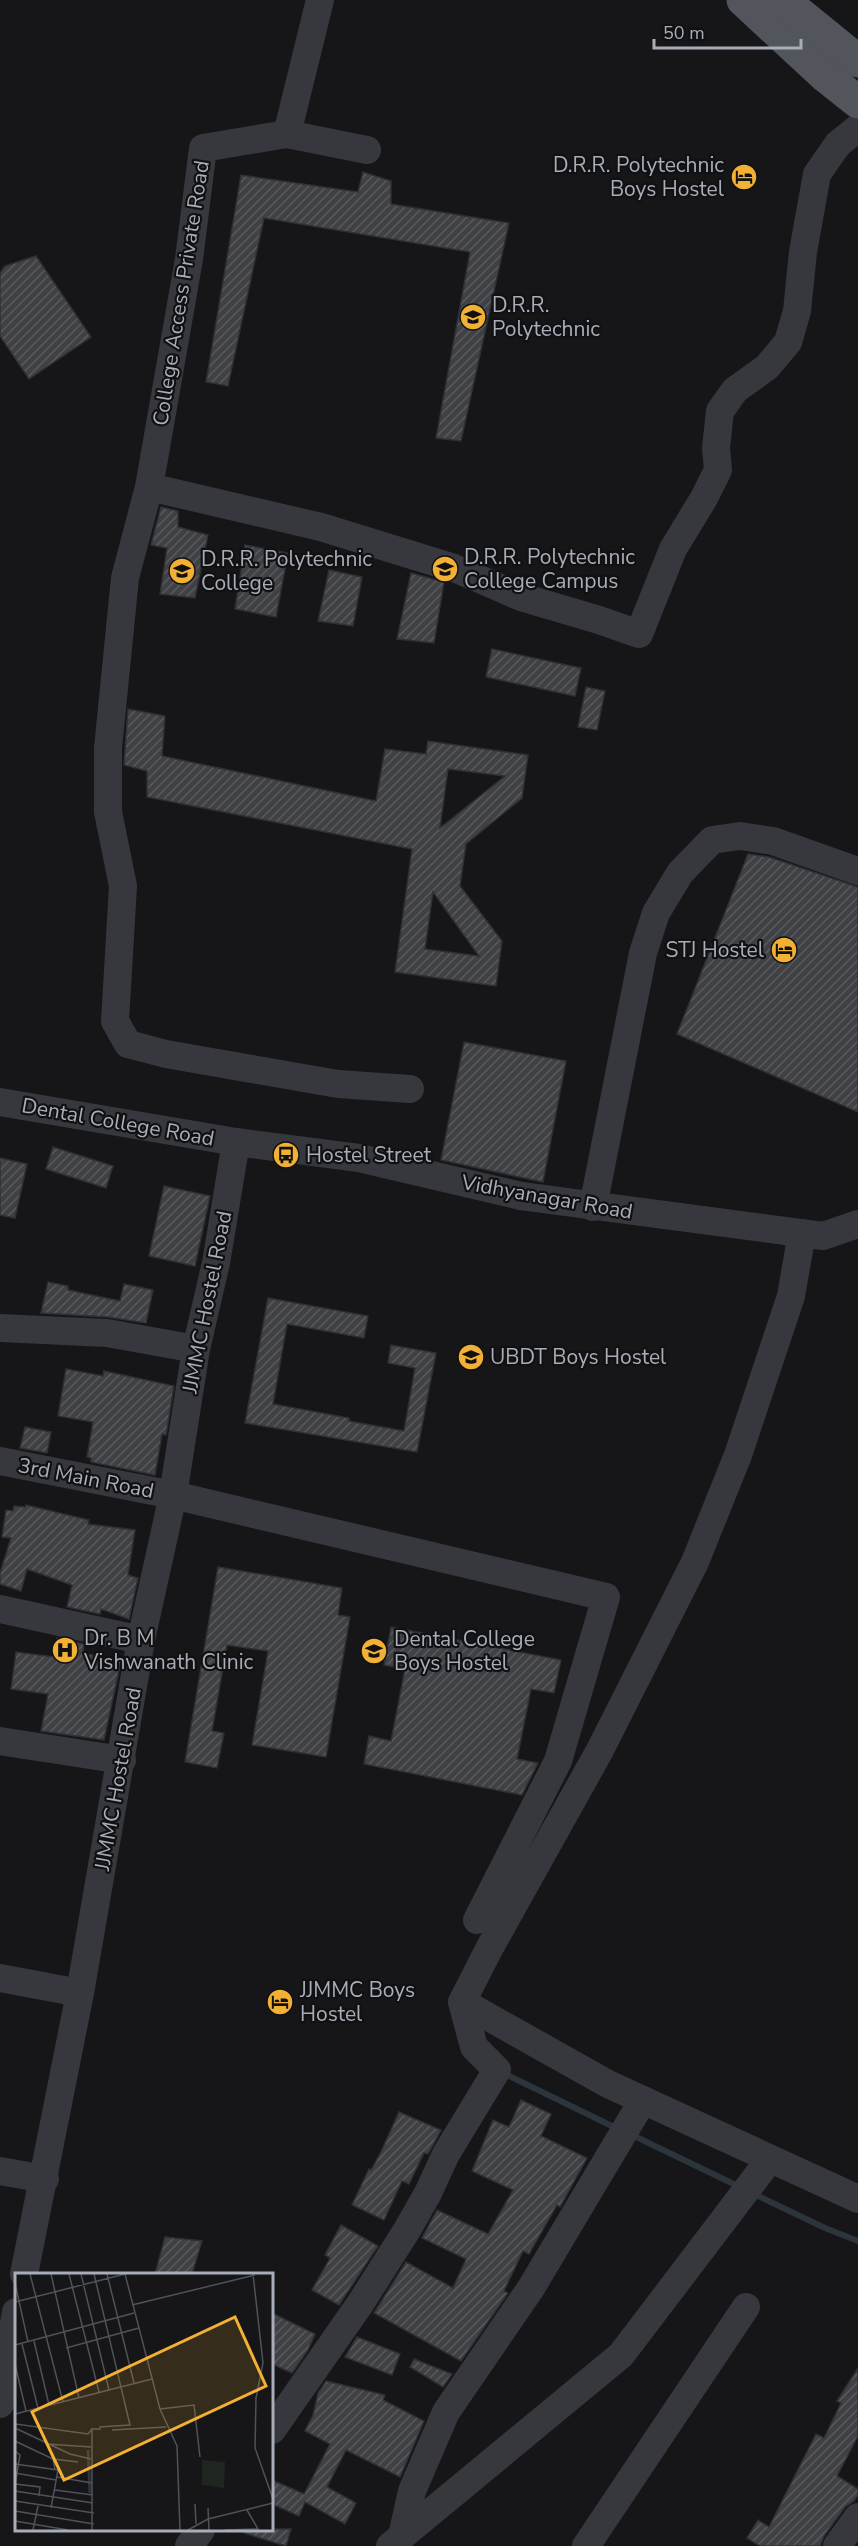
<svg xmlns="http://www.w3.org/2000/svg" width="858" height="2546" font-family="'Nunito Sans',sans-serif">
  <defs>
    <pattern id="building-hatch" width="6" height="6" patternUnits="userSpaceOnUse" patternTransform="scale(1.5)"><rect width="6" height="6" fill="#404145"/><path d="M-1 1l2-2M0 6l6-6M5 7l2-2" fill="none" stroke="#595a5e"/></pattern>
  </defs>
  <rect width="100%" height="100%" fill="#161618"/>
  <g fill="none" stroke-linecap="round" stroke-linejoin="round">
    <g stroke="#2c353c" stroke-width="6">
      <path d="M503 2073 618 2129"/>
      <path d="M630 2134 740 2187"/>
      <path d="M754 2194 825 2228 858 2241"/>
    </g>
  </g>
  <g fill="url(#building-hatch)" stroke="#303034" stroke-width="1.5" fill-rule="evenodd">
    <path d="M363 172 391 181V204L509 223 461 441 436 438 470 252 264 218 228 386 206 382 241 175 358 192Z"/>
    <path d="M36 256 91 337 29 379 0 336V273L5 266Z"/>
    <path d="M161 507 178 511V527L208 535 195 598 160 594 167 548 151 545Z"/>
    <path d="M245 545 288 553 276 617 235 609Z"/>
    <path d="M329 570 362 577 353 626 318 621Z"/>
    <path d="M411 573 444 582 434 643 397 639Z"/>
    <path d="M492 649 581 668 575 696 486 677Z"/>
    <path d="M586 687 605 691 597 730 578 727Z"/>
    <path d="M128 709 165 716 162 756 376 801 385 749 426 754 428 741 528 755 522 798 466 844 460 886 502 941 496 986 395 972 412 849 147 797V771L124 765ZM448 769 505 776 440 828ZM433 892 479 956 425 949Z"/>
    <path d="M748 854 769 857 858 887V1112L677 1034Z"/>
    <path d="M464 1042 566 1061 543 1182 441 1160Z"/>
    <path d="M53 1147 113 1166 106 1188 46 1169Z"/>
    <path d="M0 1158 27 1164 15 1218 0 1215Z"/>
    <path d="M164 1186 210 1196 195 1266 149 1256Z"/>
    <path d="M48 1282 68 1286V1290L120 1301 124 1284 153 1290 146 1323 108 1317 41 1313Z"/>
    <path d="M268 1298 368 1316 364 1338 287 1324 273 1404 349 1418V1421L404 1431 415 1368 388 1363 391 1345 436 1353 417 1452 245 1423Z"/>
    <path d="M66 1369 103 1376 104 1371 174 1386 166 1435 162 1434 155 1475 91 1462V1458L87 1457 93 1422 58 1416Z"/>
    <path d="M25 1427 51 1432 47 1453 20 1448Z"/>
    <path d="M26 1505 89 1520 88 1524 135 1530 128 1575 138 1578 129 1619 101 1609 100 1614 67 1607 72 1585 27 1569 21 1591 0 1584V1573L11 1538 2 1537 6 1510 13 1511 14 1506 25 1507Z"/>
    <path d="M218 1567 342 1588 338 1615 350 1617 326 1757 252 1745 268 1651 227 1645 212 1731 224 1733 217 1768 185 1762Z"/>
    <path d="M391 1627 561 1660 554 1693 531 1689 517 1759 538 1763 522 1795 364 1764 369 1736 391 1741 405 1669 384 1665Z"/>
    <path d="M57 1638 84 1644 83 1653 121 1661 104 1740 41 1731 48 1694 11 1689 16 1652 54 1657Z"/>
    <path d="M521 2100 551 2114 541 2136 587 2158 560 2207 557 2205 529 2254 523 2251 504 2291 508 2293 461 2361 374 2313 406 2262 453 2288 466 2259 422 2238 437 2210 488 2234 513 2190 472 2171 493 2120 509 2127Z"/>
    <path d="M399 2112 441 2130 428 2154 424 2153 409 2184 402 2181 384 2220 352 2205 369 2169 371 2170 381 2152Z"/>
    <path d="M341 2225 378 2246 339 2305 312 2290 330 2258 325 2255Z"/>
    <path d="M165 2237 202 2241 192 2274H155Z"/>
    <path d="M272 2313 315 2334 308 2350 292 2373 272 2364Z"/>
    <path d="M357 2337 400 2354 392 2375 345 2357Z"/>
    <path d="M414 2359 452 2374 443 2387 410 2367Z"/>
    <path d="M858 2368V2436L837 2476 858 2489V2495L854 2501 845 2507 824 2536 820 2546H760L747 2538 758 2520 769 2527 816 2434 824 2438 841 2403 837 2401Z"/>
    <path d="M326 2381 385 2395 383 2400 424 2421 400 2477 346 2450 327 2487 356 2503 345 2524 305 2502 299 2516 272 2504V2480L304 2494 330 2444 305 2431 313 2415 318 2393Z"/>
    <path d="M244 2529H291L286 2546 244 2533Z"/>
  </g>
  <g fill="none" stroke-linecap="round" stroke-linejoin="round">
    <g stroke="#37383d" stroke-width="28">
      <path d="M320 0 287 134 203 148 189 259 149 487 125 578 108 748V812L123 886 115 1021 128 1044 166 1054 338 1084 410 1089"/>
      <path d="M287 134 367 150"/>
      <path d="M149 487 321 527 454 568 521 597 599 620 639 634 673 549 704 498 718 470 716 448 720 411 735 390 767 367 788 342 797 311 803 252 817 174 838 144 858 128"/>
      <path d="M0 1102 236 1142 359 1158 521 1196 823 1236 858 1224"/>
      <path d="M593 1207 643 953 656 913 680 873 712 840 740 836 773 841 858 871"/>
      <path d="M802 1233 791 1296 738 1455 695 1562 600 1750 489 1949 462 2002 608 2084 858 2199"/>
      <path d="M0 1328 107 1333 196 1349"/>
      <path d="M0 1461 173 1495 606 1597 558 1761 477 1920"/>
      <path d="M0 1609 141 1640"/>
      <path d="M0 1741 122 1760"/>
      <path d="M0 1978 80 1993"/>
      <path d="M0 2171 45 2179"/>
      <path d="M24 2274 80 1993 141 1640 173 1495 196 1349 216 1263 236 1142"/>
      <path d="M0 2404 16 2312"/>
      <path d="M272 2430 360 2304 407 2230 428 2193 446 2154 497 2070 474 2047 462 2002"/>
      <path d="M402 2536 412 2491 446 2412 531 2288 643 2100"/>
      <path d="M189 2546 201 2530"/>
      <path d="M390 2546 621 2355 770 2159"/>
      <path d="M586 2546 746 2307"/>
      <path d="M837 2546 858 2517"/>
    </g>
    <g stroke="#53555c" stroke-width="33">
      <path d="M743 0 824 75 858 102"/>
      <path d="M783 0 858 61"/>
    </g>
  </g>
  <defs>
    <symbol id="hotel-disc" viewBox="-11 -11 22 22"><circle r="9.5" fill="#f2b134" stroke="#111113"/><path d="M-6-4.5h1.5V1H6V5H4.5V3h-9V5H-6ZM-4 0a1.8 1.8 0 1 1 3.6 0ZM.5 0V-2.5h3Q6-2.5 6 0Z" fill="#111"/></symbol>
    <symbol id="university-disc" viewBox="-11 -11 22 22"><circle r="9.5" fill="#f2b134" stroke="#111113"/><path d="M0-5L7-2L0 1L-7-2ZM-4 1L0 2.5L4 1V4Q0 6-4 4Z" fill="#111"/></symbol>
    <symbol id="bus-disc" viewBox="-11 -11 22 22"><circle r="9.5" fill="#f2b134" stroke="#111113"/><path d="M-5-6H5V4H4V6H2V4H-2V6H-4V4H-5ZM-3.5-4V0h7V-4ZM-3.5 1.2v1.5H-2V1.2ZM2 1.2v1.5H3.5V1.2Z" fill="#111"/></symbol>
    <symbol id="hospital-disc" viewBox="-11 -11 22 22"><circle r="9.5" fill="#f2b134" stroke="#111113"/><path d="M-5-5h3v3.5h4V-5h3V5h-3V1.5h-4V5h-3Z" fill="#111"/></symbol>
  </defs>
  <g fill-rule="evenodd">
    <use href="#hotel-disc" x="729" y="162" width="30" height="30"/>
    <use href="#university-disc" x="458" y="302" width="30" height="30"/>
    <use href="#university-disc" x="430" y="554" width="30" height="30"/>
    <use href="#university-disc" x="167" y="556" width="30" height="30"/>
    <use href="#hotel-disc" x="769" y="935" width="30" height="30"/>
    <use href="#bus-disc" x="271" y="1140" width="30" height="30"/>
    <use href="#university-disc" x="456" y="1342" width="30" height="30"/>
    <use href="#hospital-disc" x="50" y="1635" width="30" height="30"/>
    <use href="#university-disc" x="359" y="1636" width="30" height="30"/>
    <use href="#hotel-disc" x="265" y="1987" width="30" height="30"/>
  </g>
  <g text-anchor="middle" stroke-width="4.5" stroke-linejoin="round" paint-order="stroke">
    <g font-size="21" fill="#a8adb8" stroke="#111113" text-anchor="start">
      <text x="724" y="172" text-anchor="end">D.R.R. Polytechnic<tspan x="724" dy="24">Boys Hostel</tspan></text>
      <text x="492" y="312">D.R.R.<tspan x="492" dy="24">Polytechnic</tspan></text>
      <text x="464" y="564">D.R.R. Polytechnic<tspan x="464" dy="24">College Campus</tspan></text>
      <text x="201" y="566">D.R.R. Polytechnic<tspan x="201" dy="24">College</tspan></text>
      <text x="764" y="957" text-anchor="end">STJ Hostel</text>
      <text x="306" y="1162">Hostel Street</text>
      <text x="490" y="1364">UBDT Boys Hostel</text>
      <text x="84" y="1645">Dr. B M<tspan x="84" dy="24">Vishwanath Clinic</tspan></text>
      <text x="394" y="1646">Dental College<tspan x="394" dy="24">Boys Hostel</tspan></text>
      <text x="300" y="1997">JJMMC Boys<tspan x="300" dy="24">Hostel</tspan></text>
    </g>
    <g font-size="21" fill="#a8adb8" stroke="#111113">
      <text transform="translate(181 293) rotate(-81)" y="7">College Access Private Road</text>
      <text transform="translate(118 1122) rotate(10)" y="7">Dental College Road</text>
      <text transform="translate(547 1197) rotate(10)" y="7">Vidhyanagar Road</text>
      <text transform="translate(207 1302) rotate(-79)" y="7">JJMMC Hostel Road</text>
      <text transform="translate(86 1478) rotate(11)" y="7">3rd Main Road</text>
      <text transform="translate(118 1779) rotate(-80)" y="7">JJMMC Hostel Road</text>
    </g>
  </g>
  <g transform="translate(15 2273)">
    <rect width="258" height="258" fill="#161618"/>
    <path d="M187 187 210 189 209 215 187 212Z" fill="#1e261f"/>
    <path fill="none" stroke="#2c353c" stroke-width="3" d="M73 177 75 220"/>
    <path fill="none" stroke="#505258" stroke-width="1.5" d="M15 1 48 129M36 1 64 125M54 1 84 119M66 1 94 117M79 1 115 152 84 154M92 1 119 110M110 1 145 136 162 173 165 257M238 1 248 90 241 125 240 175 258 226M0 10 13 69M0 29 110 1M117 32 240 2M19 68 34 132M7 71 23 135M0 72 119 40M51 75 124 55M0 91 11 138M145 136 179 132 185 184M0 141 137 106M0 155 1 151 73 161 77 156M0 155 55 181 76 186M97 157 151 154M0 168 38 186 40 196M32 171 76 174M0 178 5 182 0 212M38 186 63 189M0 191 43 197 36 235M0 200 41 207M42 204 77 210M0 211 25 214 24 223M40 217 78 222M0 218 78 230M0 228 79 240M180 231 181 251M193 235 194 257M0 238 79 251M0 248 53 257M18 257 23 233M77 257V156H86M173 257 193 246 258 230M210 257 243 256 232 237"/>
    <path fill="#f2b134" fill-opacity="0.15" stroke="#f2b134" stroke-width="3" d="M220 44 251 113 49 207 17 139Z"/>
    <rect width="258" height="258" fill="none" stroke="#a8adb8" stroke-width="3"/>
  </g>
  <path d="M654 39v9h147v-9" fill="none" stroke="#a8adb8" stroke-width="3"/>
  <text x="663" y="39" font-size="18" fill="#a8adb8" stroke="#111113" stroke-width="4.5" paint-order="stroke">50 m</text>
</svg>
